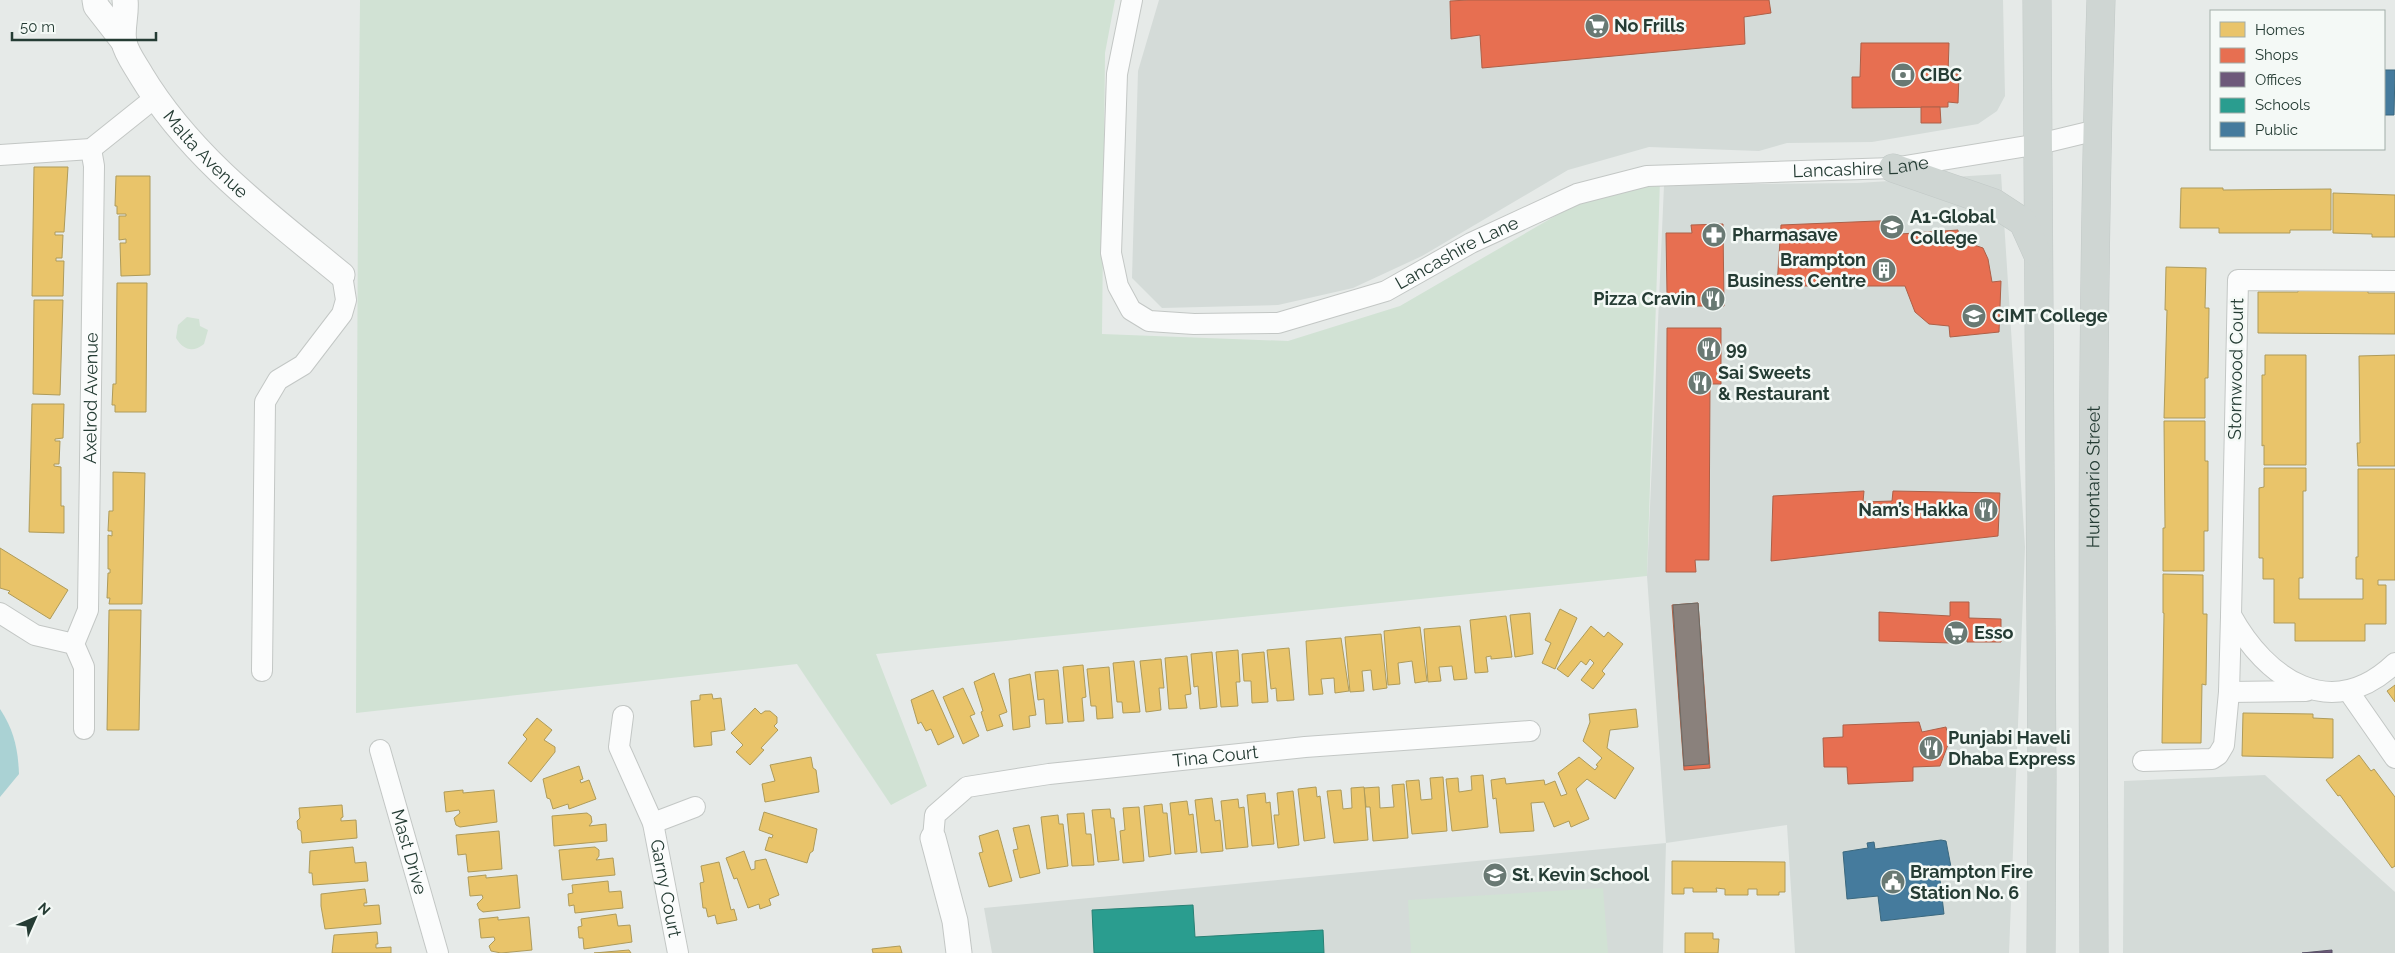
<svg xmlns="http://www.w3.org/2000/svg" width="2395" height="953" font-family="Raleway,sans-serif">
  <rect width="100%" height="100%" fill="#e6eae8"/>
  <g fill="#d4dbd8">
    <path d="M1159 0H2003L2005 96 1997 111 1978 124 1872 142 1787 143 1759 151 1649 147 1568 170 1422 256 1353 288 1278 305 1162 308 1132 278 1138 71Z"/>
    <path d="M2001 174 2025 547 2009 953H1795L1787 825 1666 843 1663 953H992L984 908 1666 843 1647 576 1664 185 1858 183Z"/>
    <path d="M2265 775 2395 892V953H2123L2124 781Z"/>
  </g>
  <g fill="#d1e2d4">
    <path d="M360 0H1115L1105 53 1102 334 1288 341 1400 306 1593 194 1660 180 1647 576 876 654 927 786 891 805 797 664 356 713C357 475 357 238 360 0Z"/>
    <path d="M187 317 199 319 200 326 208 330 204 344C193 353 183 350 176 338L178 325Z"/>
    <path d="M1603 888 1608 953H1411L1408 900Z"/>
  </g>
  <path fill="#aad2d4" d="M0 709C14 730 18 749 19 774L0 797Z"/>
  <g fill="#e9c46a" stroke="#ae9b5a">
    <path d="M34 167H68L64 232H55V235H63L62 258H56V261H64L63 296H32Z"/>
    <path d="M116 176H150V275L121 276 120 243H126V239L119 240V216H126V214H117V206H115Z"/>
    <path d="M2181 188H2223V190L2331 189V230H2290V233H2219V228H2180Z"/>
    <path d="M2333 193 2395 195V237H2372V234L2333 233Z"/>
    <path d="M2166 267 2206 268 2205 308H2209L2208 378H2205V418H2164L2167 310H2165Z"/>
    <path d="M117 283H147L146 412H115V405H112L113 384H116Z"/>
    <path d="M2298 289H2368V293H2395V334L2258 333V292H2298Z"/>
    <path d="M34 300H63L60 395 33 394Z"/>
    <path d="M2265 355H2306V465H2264V445L2262 446V375H2265Z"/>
    <path d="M2395 355V466H2358L2357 443H2360L2359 356Z"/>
    <path d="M32 404H64L63 438 55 439V441H60L59 464H54V466L61 467V506H64V533L29 532Z"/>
    <path d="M2164 421H2205V461H2208V531H2204V571H2163V528H2165Z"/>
    <path d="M2264 468H2306V491H2303V578H2299V599H2363V579H2356V557H2358V469H2395V580H2378V585H2386V624H2365V641H2295V623H2274V579H2263V558H2259V488L2264 487Z"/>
    <path d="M113 472 145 473 142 604H109L110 598H107L108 573H110V569H108V535L112 536V531H108L109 511H113Z"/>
    <path d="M0 548 68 590 50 619 8 593 10 591 0 588Z"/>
    <path d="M2163 574 2203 575V614H2207L2206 685 2202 684 2201 743H2162L2164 613H2163Z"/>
    <path d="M1560 609 1577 618 1555 669 1542 663 1551 643 1545 640Z"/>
    <path d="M109 610H141L139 730H107Z"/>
    <path d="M1530 613 1533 654 1515 657 1510 615Z"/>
    <path d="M1506 616 1512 657 1491 659V656L1486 657 1488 672 1475 673 1470 620Z"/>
    <path d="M1460 626 1467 679 1454 680 1452 666 1439 667 1441 681 1428 682 1424 629Z"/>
    <path d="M1591 626 1604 637 1608 632 1623 644 1602 671 1605 674 1593 689 1581 680 1594 663 1590 659 1586 665 1581 661 1568 677 1557 669Z"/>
    <path d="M1420 627 1427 681 1415 683 1412 661 1398 663 1400 684 1388 685 1384 631Z"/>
    <path d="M1381 634 1387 688 1373 690 1371 670 1362 671 1364 691 1350 692 1345 637Z"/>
    <path d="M1341 638 1349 691 1335 693 1334 678 1321 679 1323 694 1309 695 1306 641Z"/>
    <path d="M1289 648 1294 700 1277 701 1276 688 1271 689 1267 650Z"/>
    <path d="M1238 650 1240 682H1236L1238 706 1221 707 1216 652Z"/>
    <path d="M1212 652 1217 707 1200 709 1198 686 1194 687 1191 654Z"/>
    <path d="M1264 652 1268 702 1252 703 1251 681H1244L1242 654Z"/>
    <path d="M1187 656 1191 694 1185 695 1187 708 1169 709 1165 658Z"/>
    <path d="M1161 659 1164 688H1159L1161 710 1146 712 1140 661Z"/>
    <path d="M1134 661 1140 712 1123 713 1122 702H1117L1113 663Z"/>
    <path d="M1083 665 1086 697 1082 698 1084 721 1068 722 1063 667Z"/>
    <path d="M1109 667 1113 718 1097 719 1096 706H1091L1087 669Z"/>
    <path d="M1058 670 1063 723 1046 724 1044 699 1038 700 1035 672Z"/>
    <path d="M994 673 1007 712 999 715 1003 726 987 731 981 712 983 711 974 682Z"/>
    <path d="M1030 674 1036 715 1029 716 1030 727 1013 730 1009 679Z"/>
    <path d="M2395 685V702L2387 691Z"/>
    <path d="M963 688 975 714 970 716 979 736 963 744 943 697Z"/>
    <path d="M933 690 954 737 938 745 931 729 926 731 921 722 918 724 911 700Z"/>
    <path d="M712 694 713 699 721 698 725 730 711 732 712 745 694 747 691 701 700 700V695Z"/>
    <path d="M755 708 761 714 765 711H770L777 717V723L774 726 778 730 761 748 764 750 750 765 736 752 743 745 731 733Z"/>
    <path d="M1636 709 1638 727 1610 730 1607 748 1634 768 1615 799 1587 779 1576 789 1589 819 1571 827 1569 821 1554 827 1544 802 1531 803 1534 831 1500 833 1496 798 1493 799 1491 780 1505 778 1506 784 1544 780 1545 785 1555 781 1561 796 1567 794 1558 773 1579 757 1595 770 1598 766 1596 765 1602 758 1583 741 1590 722 1589 714Z"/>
    <path d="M2243 713 2313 714V718L2333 719V758L2242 756Z"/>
    <path d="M537 718 552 730 544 740 555 747V752L531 782 508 763 527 739 523 735Z"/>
    <path d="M2359 755 2371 771 2374 769 2395 797V866L2392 868 2340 795 2338 796 2326 780Z"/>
    <path d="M811 757 813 768 816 770 819 792 765 802 762 784 775 781 770 765Z"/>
    <path d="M579 766 583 779 580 780 581 783 589 780 596 799 569 809 568 804 553 809 550 799 547 798 543 779Z"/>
    <path d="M1483 775 1488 827 1452 831 1446 779 1458 778 1459 792 1472 790 1471 776Z"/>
    <path d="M1443 777 1447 831 1412 834 1406 781 1419 780 1421 800 1432 799 1430 778Z"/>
    <path d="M1404 784 1408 838 1373 841 1370 807H1366L1364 788 1379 787 1380 808 1394 807 1392 785Z"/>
    <path d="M1316 787 1317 797 1320 796 1325 838 1304 841 1298 789Z"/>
    <path d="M1364 787 1368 840 1334 843 1327 791 1341 790 1343 809 1352 808 1351 788Z"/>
    <path d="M463 790V793L494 790 497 822 460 827 456 825 454 818 460 813 459 810 446 812 444 792Z"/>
    <path d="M1293 791 1299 845 1278 848 1274 815H1279L1277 793Z"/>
    <path d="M1265 793 1266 803 1270 802 1274 844 1252 846 1247 795Z"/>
    <path d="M1212 798 1215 821 1220 820 1223 851 1201 853 1195 800Z"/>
    <path d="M1238 799 1239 808 1244 807 1248 847 1226 849 1221 801Z"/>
    <path d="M1187 801 1189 815 1193 814 1197 852 1175 854 1170 803Z"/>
    <path d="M1162 804 1163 813H1167L1171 854 1149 857 1144 806Z"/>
    <path d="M342 805 343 817 341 818V821L356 820 357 838 302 843 301 831 298 829 297 821 300 818 299 808Z"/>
    <path d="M1139 807 1144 861 1123 863 1120 831 1125 830 1123 808Z"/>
    <path d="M1110 809 1111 818H1114L1119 860 1098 862 1092 810Z"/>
    <path d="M764 812 817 829 813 851 810 853 807 863 765 850 769 837 772 838 773 835 759 830Z"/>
    <path d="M587 813 591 816 592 822 589 826 606 824 607 841 554 846 552 816Z"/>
    <path d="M1084 813 1086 834H1091L1094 865 1072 866 1067 814Z"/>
    <path d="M1058 815 1059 824H1063L1068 866 1047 869 1041 817Z"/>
    <path d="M1029 825 1040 873 1020 878 1013 850 1018 849 1013 828Z"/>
    <path d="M998 830 1012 881 989 887 979 853 983 852 979 836Z"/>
    <path d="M499 831 502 869 468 872 466 854 458 855 456 835Z"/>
    <path d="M353 847 355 863 366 862 368 881 313 885 312 873H309L310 851Z"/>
    <path d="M595 847 599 850V856L596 860 613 858 615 875 562 880 559 850Z"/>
    <path d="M744 851 751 870 755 869V861L766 859 779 895 769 899 771 905 760 909 759 904 748 908 737 878 734 879 726 858Z"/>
    <path d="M1672 861 1785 862V892H1779V895H1757V889H1748V895H1725V889L1716 888 1717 892H1693V888H1684V894H1672Z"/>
    <path d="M719 862 731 910 734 909 737 920 717 924 715 915 708 917 706 908H703L700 883 704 882 701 866Z"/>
    <path d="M486 875V878L517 875 520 908 483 912 479 909 477 904 483 898 482 895 470 896 468 877Z"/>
    <path d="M608 881 609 892 621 891 623 908 575 913 574 905 569 906 568 894 573 893 572 885Z"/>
    <path d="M365 889 367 903H364V906L379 905 381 924 325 929 321 906V894Z"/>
    <path d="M616 914 618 926 630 925 632 942 584 949 583 938H579L578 927 582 926 581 919Z"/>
    <path d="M498 917V920L529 917 532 950 501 953 491 951 489 946 495 940 494 937 481 938 479 919Z"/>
    <path d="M377 932 378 944H376V948L391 947V953H332L334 935Z"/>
    <path d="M1685 933H1713V939H1719L1718 953H1685Z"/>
    <path d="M900 946 902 953H873L872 949Z"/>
    <path d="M629 950 631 953H594Z"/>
  </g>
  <g fill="#e76f51" stroke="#ad6048">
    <path d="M1468 0H1769L1771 13 1744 17 1745 44 1482 68 1480 35 1451 39 1450 1Z"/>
    <path d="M1861 43H1949L1948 74H1959L1958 103 1948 102V107L1852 108V77H1860Z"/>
    <path d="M1921 107H1940L1941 123H1921Z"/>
    <path d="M1901 220 1900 234 1958 230 1959 240 1983 248 1988 259 1992 282 2001 281 1999 332 1950 337 1949 326 1929 324 1915 312 1905 286H1777L1781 225Z"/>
    <path d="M1723 224 1724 306H1695L1694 293 1667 294 1666 233H1692L1691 225Z"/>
    <path d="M1667 328H1721V384H1710L1709 560H1695L1696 572H1666Z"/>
    <path d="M1864 491 1863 502 1892 501 1893 491 2000 493 1998 536 1771 561 1773 496Z"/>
    <path d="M1950 602H1969V618L2001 619V642H1967V637L1952 636V643L1879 641V612L1950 616Z"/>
    <path d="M1698 603 1710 768 1684 770 1672 605Z"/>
    <path d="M1919 722 1922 732 1946 727 1949 742 1940 766 1913 767V781L1848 784 1847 767H1824L1823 738 1843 737V725Z"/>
  </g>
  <path fill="#6d597a" stroke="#575065" d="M2332 950V953H2302Z"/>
  <path fill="#2a9d8f" stroke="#288074" d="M1193 905 1195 937 1323 930 1324 953H1094L1092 910Z"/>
  <g fill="#457b9d" stroke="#3b687e">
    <path d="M2384 70H2395L2394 115H2384Z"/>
    <path d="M1941 840 1946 841 1951 867 1940 880 1944 914 1881 921 1878 896 1847 899 1843 852 1868 848 1867 843 1874 842 1875 849Z"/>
  </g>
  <path fill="#8a817c" stroke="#6c6c66" d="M1698 603 1709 764 1684 766 1673 605Z"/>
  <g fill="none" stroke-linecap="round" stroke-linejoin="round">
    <defs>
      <g id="minor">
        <path id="s1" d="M1132 0 1117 74 1111 253 1118 286 1131 310 1149 321 1194 324 1278 323 1386 291 1471 243 1577 194 1647 176 1893 168 2039 144 2097 130"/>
        <path d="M0 155 91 149 156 97"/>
        <path d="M2395 281 2238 280 2231 615C2266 679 2331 724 2395 663"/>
        <path id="s2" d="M0 613 35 635 74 644 88 610 94 166 91 149"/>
        <path d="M74 644 84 667V729"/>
        <path d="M262 671 265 402 278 380 303 365 342 314 346 300 342 275"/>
        <path d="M2229 692 2306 691"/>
        <path d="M2349 692 2395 758"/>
        <path id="s3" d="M623 716 619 747 653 823 678 953"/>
        <path id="s4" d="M380 750 438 953"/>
        <path d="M2143 761 2212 759 2218 755 2224 745 2229 692 2231 617"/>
        <path d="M653 823 695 807"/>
        <path id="s5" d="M933 838 935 815 967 787 1049 774 1305 747 1530 731"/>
      </g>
      <g id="tertiary">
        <path d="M95 0 96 6 124 42"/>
        <path id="s6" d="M125 0C127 13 121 29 124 42 126 53 136 66 141 75 191 158 269 215 342 275"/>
        <path d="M933 838 955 921 959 953"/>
      </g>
      <g id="primary">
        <path d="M2037 0 2042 777 2041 953"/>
        <path d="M1893 168 1994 203 2023 222 2037 253"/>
        <path id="s7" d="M2094 953C2093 635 2091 318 2101 0"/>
      </g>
    </defs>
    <use href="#minor" stroke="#c3c7c5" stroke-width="22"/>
    <use href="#tertiary" stroke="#c3c7c5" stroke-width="27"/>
    <use href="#primary" stroke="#c2c9c7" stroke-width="29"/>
    <use href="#minor" stroke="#fbfcfc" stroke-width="20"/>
    <use href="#tertiary" stroke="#fbfcfc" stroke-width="25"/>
    <use href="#primary" stroke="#cfd6d3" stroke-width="28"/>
  </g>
  <defs>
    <symbol id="supermarket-disc" viewBox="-11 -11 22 22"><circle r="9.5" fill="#697973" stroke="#f4f9f6"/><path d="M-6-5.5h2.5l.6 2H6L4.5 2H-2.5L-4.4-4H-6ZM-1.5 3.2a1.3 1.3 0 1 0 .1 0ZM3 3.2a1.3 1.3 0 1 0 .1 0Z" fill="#fff"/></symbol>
    <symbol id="bank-disc" viewBox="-11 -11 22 22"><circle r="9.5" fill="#697973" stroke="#f4f9f6"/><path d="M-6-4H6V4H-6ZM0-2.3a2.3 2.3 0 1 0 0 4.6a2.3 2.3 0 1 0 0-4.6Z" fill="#fff"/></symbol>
    <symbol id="university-disc" viewBox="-11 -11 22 22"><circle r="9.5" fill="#697973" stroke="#f4f9f6"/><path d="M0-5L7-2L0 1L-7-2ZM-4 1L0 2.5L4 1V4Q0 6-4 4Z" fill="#fff"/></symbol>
    <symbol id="pharmacy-disc" viewBox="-11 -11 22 22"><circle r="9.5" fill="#697973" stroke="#f4f9f6"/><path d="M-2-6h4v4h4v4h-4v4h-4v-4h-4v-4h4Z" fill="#fff"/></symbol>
    <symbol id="building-disc" viewBox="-11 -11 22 22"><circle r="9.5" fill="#697973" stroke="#f4f9f6"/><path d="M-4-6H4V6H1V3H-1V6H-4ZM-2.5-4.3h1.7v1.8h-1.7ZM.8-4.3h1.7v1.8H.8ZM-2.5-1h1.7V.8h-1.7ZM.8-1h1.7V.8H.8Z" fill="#fff"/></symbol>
    <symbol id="restaurant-disc" viewBox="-11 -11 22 22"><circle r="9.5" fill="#697973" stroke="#f4f9f6"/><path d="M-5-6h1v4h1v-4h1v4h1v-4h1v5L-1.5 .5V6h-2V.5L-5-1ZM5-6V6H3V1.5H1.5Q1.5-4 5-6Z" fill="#fff"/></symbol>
    <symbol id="school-disc" viewBox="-11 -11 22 22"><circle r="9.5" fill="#697973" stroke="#f4f9f6"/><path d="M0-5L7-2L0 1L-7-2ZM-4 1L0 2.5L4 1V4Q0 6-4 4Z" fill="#fff"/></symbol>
    <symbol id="civic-disc" viewBox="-11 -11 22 22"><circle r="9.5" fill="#697973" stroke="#f4f9f6"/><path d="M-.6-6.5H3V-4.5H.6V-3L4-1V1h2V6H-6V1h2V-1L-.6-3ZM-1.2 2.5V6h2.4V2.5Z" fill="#fff"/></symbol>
  </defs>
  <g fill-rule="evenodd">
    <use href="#supermarket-disc" x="1583" y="12" width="28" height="28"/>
    <use href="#bank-disc" x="1889" y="61" width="28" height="28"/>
    <use href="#university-disc" x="1878" y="213" width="28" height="28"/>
    <use href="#pharmacy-disc" x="1700" y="221" width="28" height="28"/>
    <use href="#building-disc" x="1870" y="256" width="28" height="28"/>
    <use href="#restaurant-disc" x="1699" y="285" width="28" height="28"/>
    <use href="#university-disc" x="1960" y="302" width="28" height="28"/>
    <use href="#restaurant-disc" x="1695" y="335" width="28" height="28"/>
    <use href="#restaurant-disc" x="1686" y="369" width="28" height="28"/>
    <use href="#restaurant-disc" x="1972" y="496" width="28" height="28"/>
    <use href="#supermarket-disc" x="1942" y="619" width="28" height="28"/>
    <use href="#restaurant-disc" x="1917" y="734" width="28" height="28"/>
    <use href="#school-disc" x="1481" y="861" width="28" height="28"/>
    <use href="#civic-disc" x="1879" y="868" width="28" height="28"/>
  </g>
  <g text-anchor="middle" stroke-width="5" stroke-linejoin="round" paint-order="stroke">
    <g font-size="18" font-weight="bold" fill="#253c34" stroke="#f4f9f6" text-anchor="start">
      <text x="1614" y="32">No Frills</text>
      <text x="1920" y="81">CIBC</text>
      <text x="1910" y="223">A1-Global<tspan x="1910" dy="21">College</tspan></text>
      <text x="1732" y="241">Pharmasave</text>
      <text x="1866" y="266" text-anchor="end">Brampton<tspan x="1866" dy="21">Business Centre</tspan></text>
      <text x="1696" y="305" text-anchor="end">Pizza Cravin</text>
      <text x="1992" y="322">CIMT College</text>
      <text x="1726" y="355">99</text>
      <text x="1718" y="379">Sai Sweets<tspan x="1718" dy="21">&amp; Restaurant</tspan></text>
      <text x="1968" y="516" text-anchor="end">Nam’s Hakka</text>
      <text x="1974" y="639">Esso</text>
      <text x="1948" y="744">Punjabi Haveli<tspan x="1948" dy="21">Dhaba Express</tspan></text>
      <text x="1910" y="878">Brampton Fire<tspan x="1910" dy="21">Station No. 6</tspan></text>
      <text x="1512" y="881">St. Kevin School</text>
    </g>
    <g font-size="18" fill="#253c34" stroke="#f4f9f6">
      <text dy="6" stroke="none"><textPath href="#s6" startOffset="182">Malta Avenue</textPath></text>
      <text dy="6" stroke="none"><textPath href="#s1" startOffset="1079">Lancashire Lane</textPath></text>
      <text dy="6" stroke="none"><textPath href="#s1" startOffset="659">Lancashire Lane</textPath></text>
      <text transform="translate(2236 369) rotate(-89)" y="6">Stornwood Court</text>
      <text dy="6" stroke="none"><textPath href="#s2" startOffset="330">Axelrod Avenue</textPath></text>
      <text dy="6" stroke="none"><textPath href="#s7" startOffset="476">Hurontario Street</textPath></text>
      <text dy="6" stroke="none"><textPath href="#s5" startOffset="316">Tina Court</textPath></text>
      <text dy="6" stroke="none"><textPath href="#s4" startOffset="106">Mast Drive</textPath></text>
      <text dy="6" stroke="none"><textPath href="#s3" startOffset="181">Garny Court</textPath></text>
    </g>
  </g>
  <rect x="2210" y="10" width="175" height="140" fill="#f4f9f6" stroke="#a1ada8"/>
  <rect x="2220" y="22" width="25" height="15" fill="#e9c46a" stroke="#a1ada8"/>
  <text x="2255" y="35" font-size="15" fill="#253c34">Homes</text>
  <rect x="2220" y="48" width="25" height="15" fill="#e76f51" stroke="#a1ada8"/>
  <text x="2255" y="60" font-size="15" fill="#253c34">Shops</text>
  <rect x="2220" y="72" width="25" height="15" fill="#6d597a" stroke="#a1ada8"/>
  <text x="2255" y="85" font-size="15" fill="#253c34">Offices</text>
  <rect x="2220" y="98" width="25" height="15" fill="#2a9d8f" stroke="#a1ada8"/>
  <text x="2255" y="110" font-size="15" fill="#253c34">Schools</text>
  <rect x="2220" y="122" width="25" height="15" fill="#457b9d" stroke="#a1ada8"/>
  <text x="2255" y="135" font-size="15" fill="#253c34">Public</text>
  <g transform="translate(35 918) rotate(45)" stroke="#f4f9f6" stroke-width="4" paint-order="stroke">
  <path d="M0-4L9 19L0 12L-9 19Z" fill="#253c34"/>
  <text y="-8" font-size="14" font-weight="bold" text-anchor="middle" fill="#253c34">N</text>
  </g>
  <path d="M12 32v8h144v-8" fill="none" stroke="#253c34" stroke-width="2.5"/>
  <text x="20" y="32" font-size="15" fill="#253c34" stroke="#f4f9f6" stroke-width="4" paint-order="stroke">50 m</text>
</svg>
